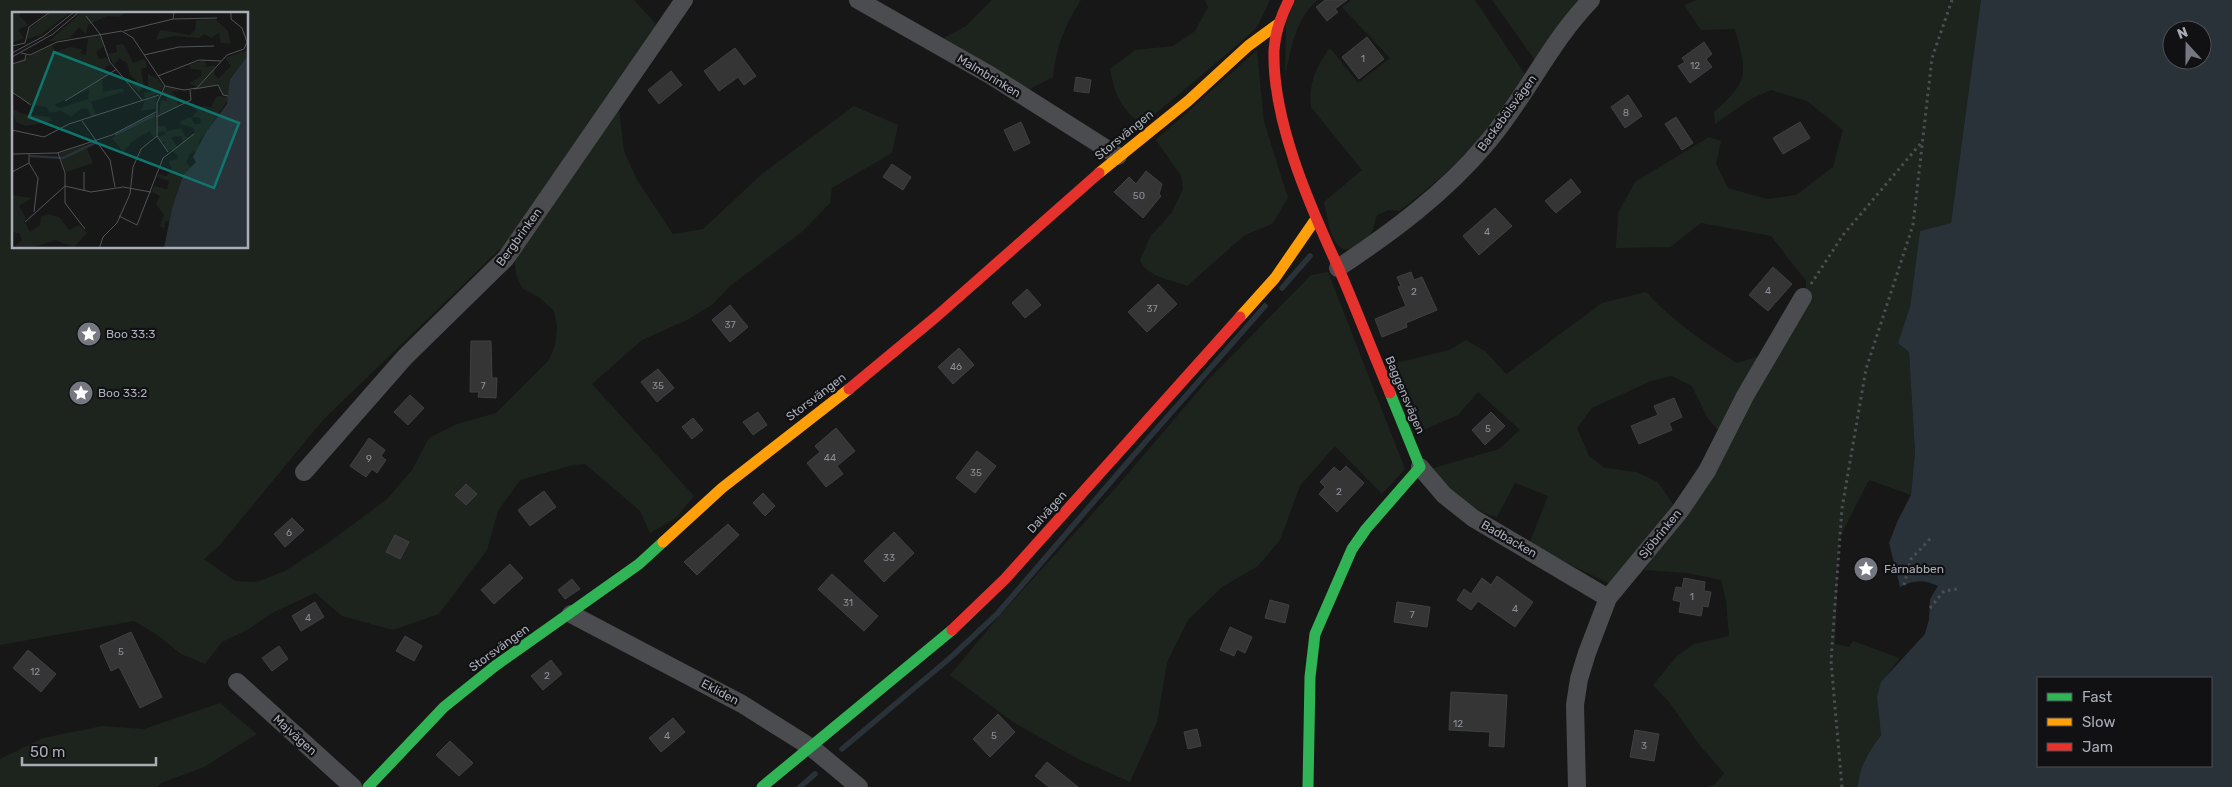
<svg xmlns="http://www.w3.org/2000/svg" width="2232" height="787" font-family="Rubik,sans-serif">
  <rect width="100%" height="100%" fill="#171717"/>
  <g fill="#1d241e" fill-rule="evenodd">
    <path d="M0 0H634L656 24 610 91 619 109 624 151 637 180 673 234 703 229 763 173 854 106 898 125 892 153 832 188 830 203 803 231 730 286 713 304 689 319 642 340 592 384 694 496 676 518 650 533 640 511 585 464 573 465 520 480 498 511 487 550 439 614 393 630 342 616 315 593 272 613 249 629 222 642 205 664 181 654 156 634 134 621 0 645ZM14 14H248V248H14ZM500 249 514 257 516 274 522 288 540 298 554 311 557 328 555 346 549 360 496 413 457 424 429 438 412 470 387 499 328 543 285 571 257 582 235 581 204 559 218 547 323 420Z"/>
    <path d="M992 0H1081C1065 25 1056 47 1053 77L1028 90 942 39 966 26Z"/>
    <path d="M1205 0H1270L1257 27 1242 41 1142 125C1120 107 1115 95 1110 69L1135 50 1173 46 1195 31 1208 7Z"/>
    <path d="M1295 0H1318C1296 16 1290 52 1285 77L1286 22Z"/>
    <path d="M1352 0H1475L1526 76C1498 128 1446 176 1399 211L1389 210 1377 215C1375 222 1373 231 1369 237 1363 248 1344 255 1336 243 1329 233 1327 214 1324 202L1362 170 1311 107C1308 86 1317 64 1330 48L1358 83 1390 58 1342 7Z"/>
    <path d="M1492 0H1578V1L1537 63Z"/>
    <path d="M1697 0H1981L1951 223 1920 231 1910 307 1898 343 1909 352 1915 452 1911 495 1869 480 1839 539 1835 644 1849 647 1853 641 1900 658C1872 693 1877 693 1881 735 1870 750 1858 768 1858 787H1708L1715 784 1724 773 1701 747 1669 702 1653 685 1677 656 1694 644 1729 636 1726 601 1721 580 1687 573 1644 570 1724 457 1721 434 1707 417 1692 386 1672 376 1651 381 1592 408 1577 428 1589 456 1605 468 1636 472 1658 482 1675 507 1612 585 1529 544 1548 496 1515 483 1497 517C1468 510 1449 490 1430 469L1499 449 1520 430 1478 392 1458 415 1412 435 1384 366 1449 350 1466 340 1485 351 1506 374 1602 303 1646 292C1673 321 1703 342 1737 363L1779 350 1806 305V281L1771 236 1701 223 1670 247 1616 248 1618 213 1635 182 1709 137 1721 141 1716 164 1728 188 1767 199 1796 195 1833 167 1843 130 1807 101 1771 90 1751 99 1715 124 1714 112C1750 80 1747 74 1735 29L1701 30 1684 5Z"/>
    <path d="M1257 50 1264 122 1288 198 1272 224 1245 235 1187 286C1170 279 1148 278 1140 260L1150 237 1172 212 1183 189 1181 176 1156 140Z"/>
    <path d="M1328 272 1405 469 1382 494 1335 446 1300 486 1280 540 1258 566 1222 587 1188 620 1167 662 1157 722 1130 782 1078 759 1013 722 950 675 1000 615 1113 491 1207 381 1311 275Z"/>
    <path d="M220 703 257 734 204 767 161 783 157 787H0V759L43 738 102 726 144 729Z"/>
  </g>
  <path fill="#2a3239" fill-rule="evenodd" d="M1981 0H2232V787H1858C1858 768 1870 750 1881 735L1877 697 1881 682 1925 634 1929 619 1930 599 1938 586C1924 579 1913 580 1900 587L1889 543 1898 520 1911 495 1915 452 1909 352 1898 343 1910 307 1920 231 1951 223ZM2172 30H2202V60H2172ZM2038 678H2211V766H2038Z"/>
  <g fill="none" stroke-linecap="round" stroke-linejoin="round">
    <g stroke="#2a3239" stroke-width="5.5">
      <path d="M1282 288 1310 256"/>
      <path d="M842 749 950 658 997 614 1133 456 1265 306"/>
      <path d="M800 787 815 774"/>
    </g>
  </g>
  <g fill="#353536" stroke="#3f4043">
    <path d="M1325 0H1347L1335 9 1338 12 1327 21 1316 7Z"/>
    <path d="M1367 37 1384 59 1359 79 1342 57Z"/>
    <path d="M1704 42 1712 54 1706 59 1712 67 1690 83 1678 66 1685 62 1682 58Z"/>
    <path d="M735 48 756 76 744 85 738 77 719 91 704 71Z"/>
    <path d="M671 71 682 85 659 104 648 90Z"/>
    <path d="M1076 77 1091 80 1089 93 1074 91Z"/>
    <path d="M1628 95 1642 116 1625 128 1611 107Z"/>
    <path d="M1676 117 1693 143 1682 150 1665 124Z"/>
    <path d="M1021 122 1030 143 1014 151 1004 130Z"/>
    <path d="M1800 122 1810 138 1783 154 1773 138Z"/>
    <path d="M892 164 911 177 903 190 883 177Z"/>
    <path d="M1146 171 1162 184 1159 194 1161 196 1143 218 1114 192 1129 177 1136 184Z"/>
    <path d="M1571 179 1581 192 1556 213 1545 201Z"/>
    <path d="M1495 208 1512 226 1479 255 1463 236Z"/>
    <path d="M1773 267 1792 284 1768 311 1749 295Z"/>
    <path d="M1411 272 1414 280 1422 277 1437 310 1406 323 1407 327 1382 337 1375 319 1406 306 1398 287 1401 286 1397 277Z"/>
    <path d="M1158 284 1177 304 1147 332 1128 312Z"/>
    <path d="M1027 289 1041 305 1025 318 1012 303Z"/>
    <path d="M730 305 748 327 730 342 712 320Z"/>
    <path d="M471 341H491L492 378H497L496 398 478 397 479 392H470Z"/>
    <path d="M959 348 974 365 953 384 938 367Z"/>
    <path d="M658 369 674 388 657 402 641 382Z"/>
    <path d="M410 395 424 408 408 425 394 412Z"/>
    <path d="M1674 398 1682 417 1669 423 1672 430 1639 444 1631 426 1658 415 1654 406Z"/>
    <path d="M758 412 767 425 753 435 743 422Z"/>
    <path d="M1491 412 1505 426 1485 445 1472 430Z"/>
    <path d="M693 418 703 430 692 439 682 427Z"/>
    <path d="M836 428 855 451 837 466 843 474 826 487 807 463 820 452 815 446Z"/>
    <path d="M369 438 385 450 381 456 386 460 377 473 372 469 366 477 350 466Z"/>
    <path d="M977 451 996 466 975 493 956 478Z"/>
    <path d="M1346 466 1364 483 1337 512 1319 494 1325 487 1320 482 1334 467 1340 472Z"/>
    <path d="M466 484 477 494 466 505 455 495Z"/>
    <path d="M544 491 556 507 530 526 518 510Z"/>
    <path d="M763 493 775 506 765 516 753 503Z"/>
    <path d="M292 518 304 530 285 547 274 534Z"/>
    <path d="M728 524 739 535 697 575 684 562Z"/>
    <path d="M894 532 914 553 884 582 864 561Z"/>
    <path d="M395 535 409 542 400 559 386 552Z"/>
    <path d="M510 564 523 578 494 604 481 590Z"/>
    <path d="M832 574 878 616 864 631 818 589Z"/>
    <path d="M1497 576 1533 602 1515 627 1478 601 1471 610 1457 600 1464 589 1471 594 1482 578 1491 585Z"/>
    <path d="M1684 578 1705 582 1704 591 1711 592 1708 607 1703 606 1701 616 1679 612 1681 602 1673 600 1676 587 1682 588Z"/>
    <path d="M572 579 580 589 565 599 558 590Z"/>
    <path d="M1270 600 1289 605 1285 623 1265 618Z"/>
    <path d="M315 602 324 617 301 631 292 616Z"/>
    <path d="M1397 602 1430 607 1427 627 1394 622Z"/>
    <path d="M1230 627 1252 637 1245 653 1237 649 1234 656 1220 650Z"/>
    <path d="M131 632 162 697 140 708 119 667 111 671 100 646Z"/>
    <path d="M405 636 422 646 414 661 396 651Z"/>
    <path d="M279 646 288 659 272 671 262 658Z"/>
    <path d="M28 650 56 674 41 692 13 668Z"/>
    <path d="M551 660 562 674 543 690 531 676Z"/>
    <path d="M1451 692 1507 695 1504 747 1489 746 1490 732 1449 730Z"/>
    <path d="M998 714 1015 732 990 757 973 739Z"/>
    <path d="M673 718 685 732 661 752 649 738Z"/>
    <path d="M1197 729 1201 746 1188 749 1184 732Z"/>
    <path d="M1635 730 1659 734 1654 761 1630 757Z"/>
    <path d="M450 741 473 763 459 776 436 755Z"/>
    <path d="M1047 762 1078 787H1049L1035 776Z"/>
  </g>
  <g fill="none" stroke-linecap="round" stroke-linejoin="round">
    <g stroke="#4d4e52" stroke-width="3" stroke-dasharray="2.5 4" stroke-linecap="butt">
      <path d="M1811 284 1843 235 1921 143"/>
      <path d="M1904 585 1911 559 1930 539"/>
      <path d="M1930 608 1944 591 1957 589"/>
      <path d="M1842 787 1831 661 1842 508 1866 369 1913 225 1932 58 1952 0"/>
    </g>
    <g stroke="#4b4c50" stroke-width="18">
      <path d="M858 0 990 75 1118 156"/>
      <path d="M1338 268C1391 233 1445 193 1486 144 1525 99 1549 43 1591 0"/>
      <path d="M1420 467 1444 495 1473 518 1608 598"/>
      <path d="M304 472 405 357 506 258 684 0"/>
      <path d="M571 614 742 704 812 748 859 787"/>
      <path d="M237 682 353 787"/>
      <path d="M1577 787 1575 705 1579 679 1587 653 1608 598 1680 511 1707 471 1745 396 1803 297"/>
    </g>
    <g stroke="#30b455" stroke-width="11">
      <path d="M368 787 444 707 495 666 639 564 663 542"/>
      <path d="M762 787 952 630"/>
      <path d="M1308 787 1310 677 1315 634 1352 549 1366 529 1420 467 1390 393"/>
    </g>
    <g stroke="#ff9f0a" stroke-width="11">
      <path d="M1099 173 1188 101 1248 46 1278 24"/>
      <path d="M1240 317 1275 278 1315 220"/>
      <path d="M663 542 722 488 849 389"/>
    </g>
    <g stroke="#e5322d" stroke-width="11">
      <path d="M1289 0C1281 16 1275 32 1274 50 1272 120 1309 204 1338 267 1356 308 1372 351 1390 393"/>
      <path d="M849 389 937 316 1099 173"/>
      <path d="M952 630 1005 579 1240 317"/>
    </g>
  </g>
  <defs>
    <symbol id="sight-disc" viewBox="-11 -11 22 22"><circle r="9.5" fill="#757880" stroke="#111113"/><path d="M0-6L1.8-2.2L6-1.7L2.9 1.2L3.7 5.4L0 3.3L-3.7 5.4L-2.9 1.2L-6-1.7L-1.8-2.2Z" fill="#fff"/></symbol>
  </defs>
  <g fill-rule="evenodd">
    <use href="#sight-disc" x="75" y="320" width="28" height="28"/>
    <use href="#sight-disc" x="67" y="379" width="28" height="28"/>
    <use href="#sight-disc" x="1852" y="555" width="28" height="28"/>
  </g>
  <g text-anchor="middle" stroke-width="4.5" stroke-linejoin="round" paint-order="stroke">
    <g font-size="10" fill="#8b8f98">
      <text x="1363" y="62">1</text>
      <text x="1695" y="69">12</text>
      <text x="1626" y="116">8</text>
      <text x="1139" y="199">50</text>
      <text x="1487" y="235">4</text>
      <text x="1768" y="294">4</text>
      <text x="1414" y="295">2</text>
      <text x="1152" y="312">37</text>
      <text x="730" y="328">37</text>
      <text x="956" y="370">46</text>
      <text x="483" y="389">7</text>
      <text x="658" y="389">35</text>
      <text x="1488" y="432">5</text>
      <text x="830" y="461">44</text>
      <text x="369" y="462">9</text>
      <text x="976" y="476">35</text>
      <text x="1339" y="495">2</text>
      <text x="289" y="536">6</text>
      <text x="889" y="561">33</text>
      <text x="1692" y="600">1</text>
      <text x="848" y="606">31</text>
      <text x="1515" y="612">4</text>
      <text x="1412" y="618">7</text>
      <text x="308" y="621">4</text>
      <text x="121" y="655">5</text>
      <text x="35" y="675">12</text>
      <text x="547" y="679">2</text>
      <text x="1458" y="727">12</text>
      <text x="667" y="739">4</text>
      <text x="994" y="739">5</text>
      <text x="1644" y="749">3</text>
    </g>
    <g font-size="12" fill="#a8adb8" stroke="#111113">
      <text transform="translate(989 76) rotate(31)" y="4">Malmbrinken</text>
      <text transform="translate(1507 113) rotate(-54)" y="4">Backebölsvägen</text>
      <text transform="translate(1124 135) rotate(-39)" y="4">Storsvängen</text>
      <text transform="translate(519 237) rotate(-54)" y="4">Bergbrinken</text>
      <text transform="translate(1405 395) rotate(67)" y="4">Baggensvägen</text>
      <text transform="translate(816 397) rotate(-37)" y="4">Storsvängen</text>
      <text transform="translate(1047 512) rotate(-48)" y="4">Dalvägen</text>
      <text transform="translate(1660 534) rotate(-51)" y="4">Sjöbrinken</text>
      <text transform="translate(1509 539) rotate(30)" y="4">Badbacken</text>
      <text transform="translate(499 648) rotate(-36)" y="4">Storsvängen</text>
      <text transform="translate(720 692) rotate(28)" y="4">Ekliden</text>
      <text transform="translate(295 735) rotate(42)" y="4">Majvägen</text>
    </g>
    <g font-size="12" fill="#a8adb8" stroke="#111113" text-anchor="start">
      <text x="106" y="338">Boo 33:3</text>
      <text x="98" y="397">Boo 33:2</text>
      <text x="1884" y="573">Fårnabben</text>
    </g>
  </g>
  <g transform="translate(12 12)">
    <rect width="236" height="236" fill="#171717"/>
    <path d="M0 0H11L7 3 16 13 6 18 12 26 0 31ZM39 0H59L28 23 15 27 17 17ZM70 0H114L107 5 95 4 76 13 74 22 67 15 58 26 36 30ZM203 7 216 19 219 32 209 31 207 21 199 26 192 22 187 26 163 24 144 28 148 18 178 23 183 18 184 8ZM88 24 92 34 84 40 87 47 95 46 99 53 93 55 96 63 90 67 91 80 110 76 113 79 79 90 84 103 79 105 76 97 70 96 59 105 49 99 38 101 34 95 16 92 0 79V53L40 33 43 40 58 35 70 37 69 42 74 43 76 26ZM77 77 76 87 48 96 42 93ZM111 32 121 51 132 47 134 51 135 55 129 57 132 74 127 80 119 73 125 69 118 63 115 51 107 46 102 53 96 42 105 40 104 33ZM236 38V43L218 66V84L211 83 206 72 188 77 178 71 189 64 190 58 179 57 177 53 193 48 194 55 203 53 202 62 206 67 219 54 213 46ZM136 62 146 67 152 75 145 82 133 86 132 81 142 79 136 74ZM154 75 168 78 159 80 164 84 166 95 147 103 149 88 155 89 154 81 150 82ZM145 84 143 97 129 99 133 88ZM205 84 218 85 188 128 185 141 181 139 177 143 174 151 179 155 170 165 157 209H154L152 216 148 214 152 203 144 192 148 184 140 180 142 174 155 177 157 169 146 165V162L154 164 160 159 157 149 165 147 166 143 160 139 171 130 169 124 159 125 165 135 157 139 151 133 154 130H150L146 124 154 123 152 119 145 121V114H153L155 119 169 116 174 125H178L183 120 181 116 168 112 169 109 179 105 182 112H189L188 106 180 105 185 99 181 94 199 95ZM0 97 11 102 38 105 40 109 14 114 4 110ZM143 104 144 123 141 125 138 119 121 129 111 140 100 126ZM73 132 81 151 54 160 47 141ZM0 183 20 186 7 194 14 206 12 209 18 220 28 213 29 205 36 202 47 205 57 218 67 213 75 221 62 235 43 228 20 236 0 237 10 228 7 221 0 220Z" fill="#1d241e" fill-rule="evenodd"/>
    <path d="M236 43V236H152L160 197 171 163 184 150 181 145 194 120 215 92 218 67Z" fill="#2a3239"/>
    <path fill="none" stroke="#2a3239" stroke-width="2.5" d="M103 123 143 103M18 144 51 146 85 130"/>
    <path fill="none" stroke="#515357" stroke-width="1" d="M74 4 88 22 98 50 130 88M161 7 205 6M112 19 161 7 162 0M0 34 13 31 17 15 38 0M0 41 32 24 62 0M9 41 18 43 45 30 110 19 121 26 153 74M132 43 167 35 202 34M0 45 41 22 67 0M0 52 13 48 14 43M146 64 187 48 209 49M153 74 172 78 185 76 215 43 232 37 235 30 230 16 219 7V0M182 77 206 73 211 83 216 84M0 80 19 93M53 89 105 57M144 105 179 88 178 78M70 109 98 148 103 175M0 118 32 125 57 112 147 83M145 124 156 140M46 141 53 161V191L73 217M0 142 45 141 100 123 144 100M17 151 26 166 22 200M0 160 17 151V142M72 160V179M107 204 125 213 151 146 182 122M13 210 53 174 79 180 111 175 139 180M87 237 91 225 105 211 118 182 121 155 129 137 145 124V91L153 74"/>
    <path fill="#0f766e" fill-opacity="0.15" stroke="#0f766e" stroke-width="2.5" d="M42 40 227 111 202 176 17 105Z"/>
    <rect width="236" height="236" fill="none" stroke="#a8adb8" stroke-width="2.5"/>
  </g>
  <rect x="2037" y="677" width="175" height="90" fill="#111113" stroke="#4d4f55"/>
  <rect x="2047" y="693" width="25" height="8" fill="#30b455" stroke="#4d4f55"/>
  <text x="2082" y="702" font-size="15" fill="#a8adb8">Fast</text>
  <rect x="2047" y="718" width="25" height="8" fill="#ff9f0a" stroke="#4d4f55"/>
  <text x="2082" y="727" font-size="15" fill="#a8adb8">Slow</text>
  <rect x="2047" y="743" width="25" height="8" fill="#e5322d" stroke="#4d4f55"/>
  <text x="2082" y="752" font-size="15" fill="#a8adb8">Jam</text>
  <g transform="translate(2187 45) rotate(339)"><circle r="24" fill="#111113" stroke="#4d4f55"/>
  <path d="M0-4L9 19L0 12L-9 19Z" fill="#757880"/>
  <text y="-8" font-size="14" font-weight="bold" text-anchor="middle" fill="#a8adb8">N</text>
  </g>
  <path d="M22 757v8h134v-8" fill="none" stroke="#a8adb8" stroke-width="2.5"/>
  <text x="30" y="757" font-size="15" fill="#a8adb8" stroke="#111113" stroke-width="4" paint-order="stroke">50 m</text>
</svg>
